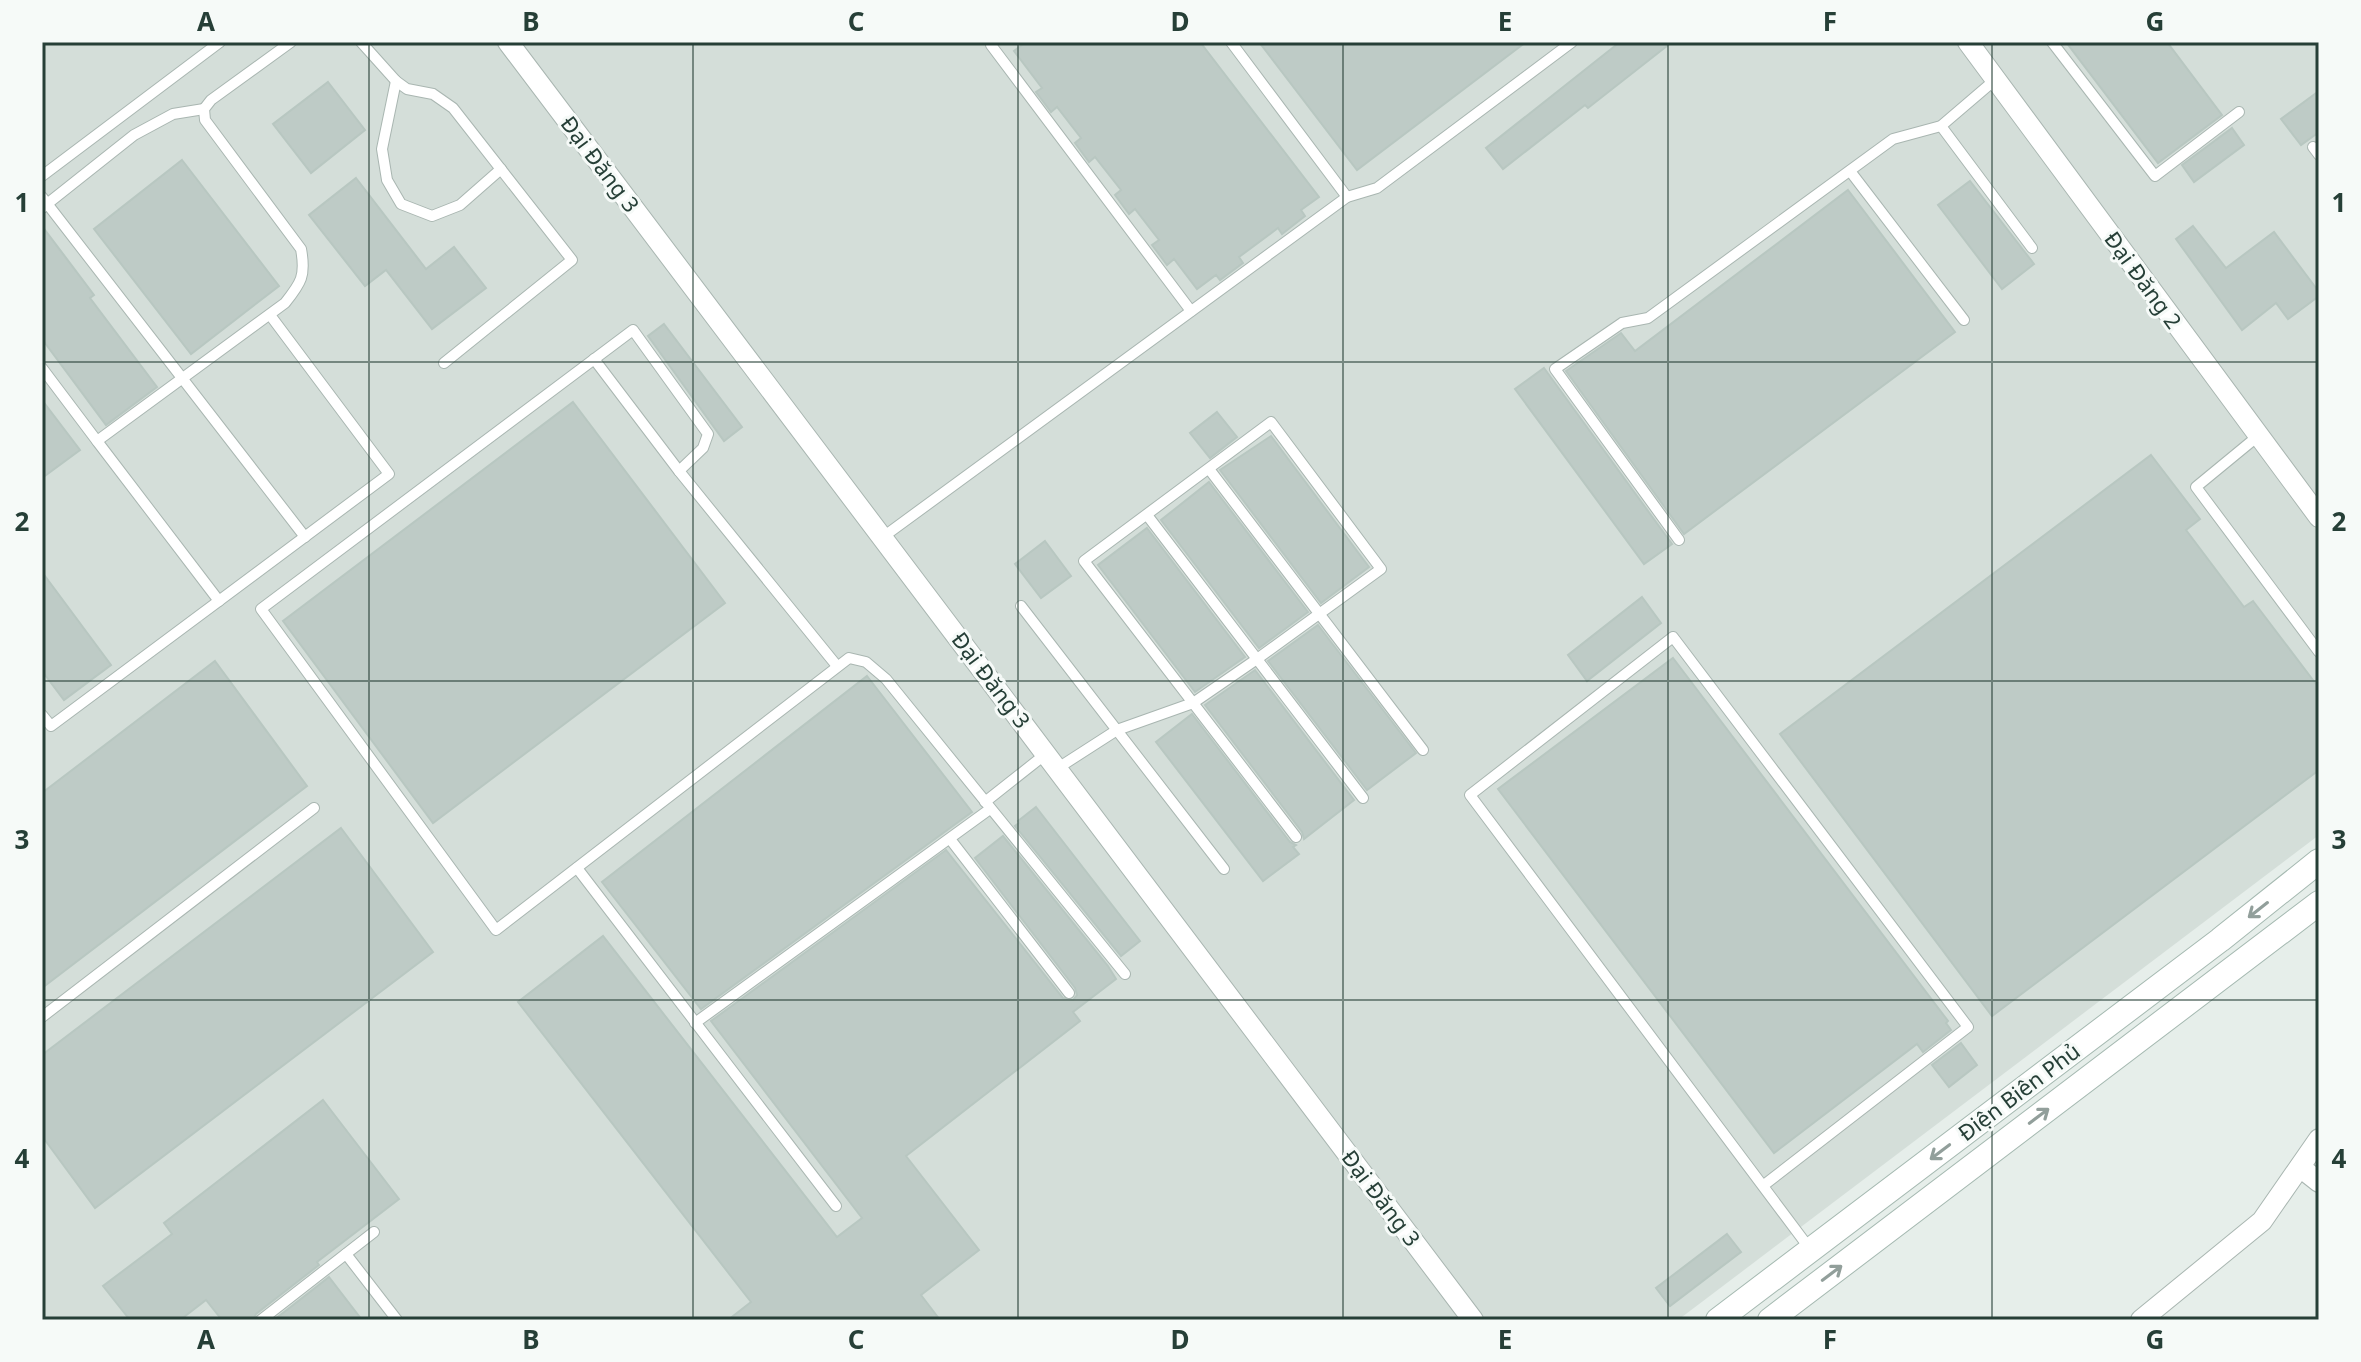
<svg xmlns="http://www.w3.org/2000/svg" width="2361" height="1362" font-family="'Noto Sans',sans-serif">
  <rect width="100%" height="100%" fill="#e6eeea"/>
  <path fill="#d4ded9" d="M42 42H2319V835L1678 1320H42Z"/>
  <g fill="#becbc6" stroke="#b8c7c1" stroke-width="2">
    <path d="M1026 42H1200L1319 197 1301 210 1305 216 1282 234 1278 228 1239 257 1243 263 1220 280 1216 275 1197 289 1174 259 1167 265 1152 245 1159 240 1135 209 1129 214 1115 195 1121 190 1095 157 1089 162 1075 143 1081 138 1057 107 1051 112 1036 92 1042 88 1014 51Z"/>
    <path d="M1259 42H1526L1357 170Z"/>
    <path d="M1620 42H1672L1588 108 1585 105 1503 169 1486 148Z"/>
    <path d="M2066 42H2167L2222 115 2158 163Z"/>
    <path d="M328 82 365 130 311 173 273 124Z"/>
    <path d="M2319 91V132L2301 145 2281 119Z"/>
    <path d="M2232 128 2244 145 2194 182 2182 165Z"/>
    <path d="M182 160 279 286 191 354 94 229Z"/>
    <path d="M356 178 426 269 454 247 486 288 432 329 386 270 365 286 309 215Z"/>
    <path d="M1970 181 2034 264 2002 289 1938 205Z"/>
    <path d="M1848 190 1955 332 1684 534 1566 371 1621 333 1635 351Z"/>
    <path d="M42 226 94 295 90 298 157 387 106 425 42 339Z"/>
    <path d="M2193 226 2226 268 2274 232 2319 292V296L2288 319 2276 303 2242 330 2176 239Z"/>
    <path d="M664 324 742 427 724 441 648 336Z"/>
    <path d="M1544 368 1672 544 1644 564 1515 389Z"/>
    <path d="M42 400 80 450 42 478Z"/>
    <path d="M573 402 725 603 433 823 283 621Z"/>
    <path d="M1217 412 1237 437 1210 458 1190 433Z"/>
    <path d="M1271 436 1369 567 1321 603 1220 470Z"/>
    <path d="M2151 455 2200 519 2186 530 2244 607 2253 601 2319 688V770L1992 1016 1780 734Z"/>
    <path d="M1209 482 1308 612 1259 648 1161 520Z"/>
    <path d="M1147 528 1245 657 1195 692 1098 565Z"/>
    <path d="M1045 541 1071 576 1041 598 1015 564Z"/>
    <path d="M42 572 111 665 64 700 42 671Z"/>
    <path d="M1642 597 1661 623 1587 681 1568 655Z"/>
    <path d="M1318 625 1416 753 1367 790 1268 661Z"/>
    <path d="M1673 658 1948 1021 1946 1023 1951 1030 1923 1052 1917 1044 1774 1153 1498 789Z"/>
    <path d="M215 661 307 786 42 988V793Z"/>
    <path d="M1255 670 1354 800 1304 839 1302 832 1205 705Z"/>
    <path d="M867 676 972 812 701 1009 602 882Z"/>
    <path d="M1192 714 1290 842 1296 845 1293 847 1299 854 1263 881 1156 742Z"/>
    <path d="M1036 807 1140 941 1121 956 1015 826 1019 823 1018 821Z"/>
    <path d="M341 828 433 952 95 1208 42 1136V1055Z"/>
    <path d="M1003 836 1108 966 1116 979 1073 1012 1080 1021 906 1156 979 1250 921 1295 940 1320H728L751 1302 518 1002 603 936 837 1237 862 1218 711 1021 946 850 1063 998 1073 1000 1077 995 1075 988 975 858Z"/>
    <path d="M1961 1043 1977 1065 1949 1087 1932 1065Z"/>
    <path d="M323 1100 399 1199 317 1262 319 1265 256 1314 253 1320H222L206 1300 180 1320H130L103 1286 172 1234 164 1223Z"/>
    <path d="M1727 1234 1741 1252 1670 1306 1656 1288Z"/>
    <path d="M329 1277 362 1320H274Z"/>
  </g>
  <g fill="none" stroke-linecap="round" stroke-linejoin="round">
    <defs>
      <g id="service">
        <path d="M361 42 396 81 407 89 433 94 453 108 572 260 444 363"/>
        <path d="M1231 42 1347 197"/>
        <path d="M2052 42 2155 176 2239 112"/>
        <path d="M991 45 1191 311"/>
        <path d="M396 81 382 149 387 180 401 204 432 216 460 205 501 169"/>
        <path d="M1941 126 2032 248"/>
        <path d="M2313 147 2319 155"/>
        <path d="M1850 171 1964 320"/>
        <path d="M42 176 220 42"/>
        <path d="M42 197 305 537"/>
        <path d="M42 208 134 135 173 114 204 109"/>
        <path d="M594 359 679 471 837 666"/>
        <path d="M42 368 97 441 285 303C301 283 306 276 301 249L205 120 204 109 211 100 291 42"/>
        <path d="M2258 436 2196 487 2319 652"/>
        <path d="M97 441 219 601"/>
        <path d="M1209 469 1423 750"/>
        <path d="M679 471 703 448 708 434 633 330 261 609 496 930 849 658 866 662 886 679 1125 974"/>
        <path d="M1147 515 1363 798"/>
        <path d="M883 537 1347 197 1377 188 1572 42"/>
        <path d="M1679 540 1555 369 1622 323 1648 318 1893 139 1941 126 1996 79"/>
        <path d="M1021 606 1224 869"/>
        <path d="M42 715 51 726 389 474 270 315"/>
        <path d="M1058 768 1117 730 1193 703 1257 659 1381 569 1271 422 1084 561 1296 837"/>
        <path d="M985 802 1047 753"/>
        <path d="M950 839 1069 993"/>
        <path d="M577 868 836 1206"/>
        <path d="M42 1017 314 808"/>
        <path d="M695 1023 990 809"/>
        <path d="M1764 1185 1968 1027 1673 637 1470 795 1810 1249"/>
        <path d="M346 1254 397 1320"/>
        <path d="M261 1320 374 1232"/>
      </g>
      <g id="minor">
        <path d="M508 42 1473 1320"/>
        <path d="M1968 42 2319 517"/>
        <path d="M2300 1167 2319 1182"/>
        <path d="M2141 1320 2262 1221 2319 1139"/>
      </g>
      <g id="secondary">
        <path d="M1718 1320 2220 940 2319 861"/>
        <path d="M1770 1320 2319 903"/>
      </g>
    </defs>
    <use href="#service" stroke="#a9b6b1" stroke-width="12"/>
    <use href="#minor" stroke="#a9b6b1" stroke-width="22"/>
    <use href="#secondary" stroke="#a5b9b1" stroke-width="26"/>
    <use href="#service" stroke="#fff" stroke-width="10"/>
    <use href="#minor" stroke="#fff" stroke-width="20"/>
    <use href="#secondary" stroke="#fff" stroke-width="24"/>
  </g>
  <defs><path id="oneway-shaft" d="M-6 0H5M1.5-3L5.5 0L1.5 3" fill="none" stroke-width="1.6" stroke-linecap="round" stroke-linejoin="round" transform="scale(2)"/></defs>
  <g stroke="#929f9b">
    <use href="#oneway-shaft" transform="translate(2258 910) rotate(142)"/>
    <use href="#oneway-shaft" transform="translate(2039 1116) rotate(-37)"/>
    <use href="#oneway-shaft" transform="translate(1940 1152) rotate(143)"/>
    <use href="#oneway-shaft" transform="translate(1832 1273) rotate(-37)"/>
  </g>
  <path fill="none" stroke="#263f37" stroke-width="2" stroke-opacity="0.55" d="M369 42V1320M693 42V1320M1018 42V1320M1343 42V1320M1668 42V1320M1992 42V1320M42 362H2319M42 681H2319M42 1000H2319"/>
  <g text-anchor="middle" stroke-width="6" stroke-linejoin="round" paint-order="stroke">
    <g font-size="22" fill="#263f37" stroke="#f6faf8">
      <text transform="translate(600 164) rotate(53)" y="8">Đại Đăng 3</text>
      <text transform="translate(2143 280) rotate(54)" y="8">Đại Đăng 2</text>
      <text transform="translate(991 680) rotate(53)" y="8">Đại Đăng 3</text>
      <text transform="translate(2019 1092) rotate(-37)" y="8">Điện Biên Phủ</text>
      <text transform="translate(1381 1198) rotate(53)" y="8">Đại Đăng 3</text>
    </g>
  </g>
  <rect width="2361" height="1362" fill="none" stroke="#f6faf8" stroke-width="88"/>
  <rect x="44" y="44" width="2273" height="1274" fill="none" stroke="#263f37" stroke-width="3"/>
  <g font-size="26" text-anchor="middle" font-weight="bold" fill="#263f37">
    <text x="206" y="31">A</text>
    <text x="531" y="31">B</text>
    <text x="856" y="31">C</text>
    <text x="1180" y="31">D</text>
    <text x="1505" y="31">E</text>
    <text x="1830" y="31">F</text>
    <text x="2155" y="31">G</text>
    <text x="22" y="212">1</text>
    <text x="2339" y="212">1</text>
    <text x="22" y="531">2</text>
    <text x="2339" y="531">2</text>
    <text x="22" y="849">3</text>
    <text x="2339" y="849">3</text>
    <text x="22" y="1168">4</text>
    <text x="2339" y="1168">4</text>
    <text x="206" y="1349">A</text>
    <text x="531" y="1349">B</text>
    <text x="856" y="1349">C</text>
    <text x="1180" y="1349">D</text>
    <text x="1505" y="1349">E</text>
    <text x="1830" y="1349">F</text>
    <text x="2155" y="1349">G</text>
  </g>
</svg>
